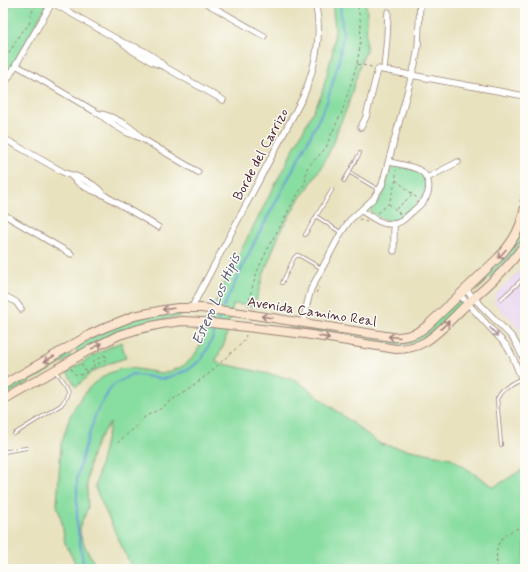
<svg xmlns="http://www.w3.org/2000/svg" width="528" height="572" font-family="Mynerve,sans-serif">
  <rect width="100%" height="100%" fill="#fdfcf7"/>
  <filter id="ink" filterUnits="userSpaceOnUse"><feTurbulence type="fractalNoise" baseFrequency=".025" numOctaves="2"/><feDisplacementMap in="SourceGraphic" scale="8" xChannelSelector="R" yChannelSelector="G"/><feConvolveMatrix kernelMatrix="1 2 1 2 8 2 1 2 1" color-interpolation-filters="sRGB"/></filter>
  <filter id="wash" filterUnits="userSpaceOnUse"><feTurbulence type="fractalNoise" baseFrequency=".012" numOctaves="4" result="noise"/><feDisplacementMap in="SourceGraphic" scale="16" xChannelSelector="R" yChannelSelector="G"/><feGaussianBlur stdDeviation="0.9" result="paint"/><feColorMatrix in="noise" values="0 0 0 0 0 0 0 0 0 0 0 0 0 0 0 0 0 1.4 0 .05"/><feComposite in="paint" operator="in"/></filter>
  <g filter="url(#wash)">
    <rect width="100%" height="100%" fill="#e8e2bf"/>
    <path fill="#e8d2ef" d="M525 265V337L514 323 495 304 494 301 496 294Z"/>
    <g fill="#88dda0" stroke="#697e66">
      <path d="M3 3H48L3 81Z"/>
      <path d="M332 3H366L367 13 366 51 361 62 347 108 337 131 335 139 326 159 308 188 299 199 286 222 282 227C272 254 260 279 255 307L237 304 233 305 225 342 215 362 296 380 380 444 451 458 494 487 525 468V569H132L95 488 110 423C93 444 88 461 87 488 87 494 88 501 88 507 86 516 79 523 80 533 83 546 92 558 98 569H78L65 543 62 523 57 505 61 445 70 416 76 405 88 389 93 384 107 374 120 369 130 368 161 373 168 372 181 367 186 364 193 357 197 351 201 344 204 334 205 328 210 318 215 303 223 285 321 96 332 55 335 29Z"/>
      <path d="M395 166C401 167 408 168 413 170 424 174 429 185 424 196 421 201 405 214 399 220 388 223 382 218 372 214L370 208C374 204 380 200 383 195 388 186 386 170 395 166Z"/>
      <path d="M525 221V235L521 243 509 259 476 290 473 287C486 274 502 262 513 246 518 238 521 230 525 221Z"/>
      <path d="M458 300 460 301 462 304C450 315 434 334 419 341 413 344 405 345 398 346L288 328 289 327 308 330H325L397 341 408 340Z"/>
      <path d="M180 311 184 312 182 315 177 317 151 321 116 332 77 354V350L74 348C97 335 120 322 146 316 157 314 169 313 180 311Z"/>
      <path d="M121 342 126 358 110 363 92 372 76 387 67 372C84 361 102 350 121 342Z"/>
      <path d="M67 352 69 353 71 355 70 358 3 397V389Z"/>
    </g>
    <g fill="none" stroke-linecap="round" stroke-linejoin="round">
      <g stroke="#6b9dd6" stroke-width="2">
        <path d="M3 16 11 3"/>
        <path d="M223 308 254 243 308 141 327 102 339 61 343 34 340 3"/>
        <path d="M218 321 222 312"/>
        <path d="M86 569 83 562 77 524V478L84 450 96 413 112 386 132 374 163 379 188 370 202 359 212 339 217 325"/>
      </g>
    </g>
  </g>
  <g filter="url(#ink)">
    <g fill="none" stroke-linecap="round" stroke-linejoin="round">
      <defs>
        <g id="service">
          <path d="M349 172 379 190"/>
          <path d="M344 181 360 153"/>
          <path d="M316 216 340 232"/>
          <path d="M305 235 332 190"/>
          <path d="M282 283 294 258 297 255 300 256 321 268"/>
          <path d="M501 299 525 277"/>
          <path d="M14 434 61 405C74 390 65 385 55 371"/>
          <path d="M501 445 497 399C502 389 510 383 521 379"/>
          <path d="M3 452 26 448"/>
        </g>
        <g id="minor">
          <path d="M53 3 122 42 133 51 152 62 165 67 223 100"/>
          <path d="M206 3 264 36"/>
          <path d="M124 43C138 47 153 55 163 65"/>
          <path d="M16 65 99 114 114 125 128 133 141 138 198 172"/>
          <path d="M384 70 387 37 388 12"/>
          <path d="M3 87 52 3"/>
          <path d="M101 114C114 117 133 127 141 138"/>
          <path d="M361 127 366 117 378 69 525 96"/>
          <path d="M3 138 63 172C68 175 73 175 78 177 88 181 98 187 104 195"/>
          <path d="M71 176 80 184 91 190 104 195 158 227"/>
          <path d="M427 178 458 162"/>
          <path d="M362 211C370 216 381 225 392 224 401 224 406 217 412 212 416 208 422 204 425 199 431 190 430 178 421 171 414 166 398 164 389 162"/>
          <path d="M3 214 71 254"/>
          <path d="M394 224V251"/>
          <path d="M465 289 513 338 518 347 525 362"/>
          <path d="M459 294 506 345C515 357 517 372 525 385"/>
          <path d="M3 295 16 302 21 309"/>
          <path d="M192 307 303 97C315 68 323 34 315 3"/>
          <path d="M303 323 307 304 311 289 341 233 350 220 373 199 382 185 415 64 418 47 420 3"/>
        </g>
        <g id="secondary">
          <path d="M3 385 91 334 106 327 134 316 164 310 178 308H201L241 313 392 337C406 338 417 335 428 325L498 258C513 242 521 228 525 207"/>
          <path d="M3 400 91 349 119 335 139 329 161 324 182 321 203 322 305 334 396 349C407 349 416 347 425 342 438 334 451 320 462 309 484 288 509 269 525 243"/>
        </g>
      </defs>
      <use href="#service" stroke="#998075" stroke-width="4"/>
      <use href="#minor" stroke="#998075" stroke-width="7"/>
      <use href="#secondary" stroke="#998075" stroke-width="10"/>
      <g stroke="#998075" stroke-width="1" stroke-dasharray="3 3" stroke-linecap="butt">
        <path d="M439 3 470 8 478 3"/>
        <path d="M3 64 21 32 29 25 32 12 37 3"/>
        <path d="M357 64 372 67"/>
        <path d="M3 99 8 91"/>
        <path d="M396 180 418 199"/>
        <path d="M520 202 525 175"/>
        <path d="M389 204 400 214"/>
        <path d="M396 209 412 195"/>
        <path d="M378 213 389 203 396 180V170"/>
        <path d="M359 220 360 219 367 222"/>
        <path d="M316 293 319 287"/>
        <path d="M248 306 252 288 259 267 271 242 281 225 294 200 305 183 307 168 326 148 330 137 342 112 357 64 360 46 361 24 357 3"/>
        <path d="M105 355 107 359 94 366 92 362Z"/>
        <path d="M81 364 86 371"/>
        <path d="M71 368C72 370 73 373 75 374 80 378 90 370 94 366"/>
        <path d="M522 391 525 395"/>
        <path d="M117 443 132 430 138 425 142 419 146 416 160 409 175 398 210 373 220 363 240 345 245 339 246 335"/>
        <path d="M497 569C497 563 496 556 497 549 499 535 514 530 525 525"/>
      </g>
      <use href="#service" stroke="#fff" stroke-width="2.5"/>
      <use href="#minor" stroke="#fff" stroke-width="5.5"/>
      <use href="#secondary" stroke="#fbe5cf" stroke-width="8"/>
    </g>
    <defs><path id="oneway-shaft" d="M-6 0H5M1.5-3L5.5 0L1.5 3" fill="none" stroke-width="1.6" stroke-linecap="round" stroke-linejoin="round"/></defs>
    <g stroke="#a2827d">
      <use href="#oneway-shaft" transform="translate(502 254) rotate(132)"/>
      <use href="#oneway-shaft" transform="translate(168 309) rotate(173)"/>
      <use href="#oneway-shaft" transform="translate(267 317) rotate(-171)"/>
      <use href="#oneway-shaft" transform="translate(445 325) rotate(-43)"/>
      <use href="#oneway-shaft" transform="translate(324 337) rotate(10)"/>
      <use href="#oneway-shaft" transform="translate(394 337) rotate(-175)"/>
      <use href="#oneway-shaft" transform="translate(97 346) rotate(-28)"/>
      <use href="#oneway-shaft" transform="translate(49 359) rotate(150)"/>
    </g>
    <use stroke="#ae9aa0" href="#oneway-shaft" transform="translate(494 332) rotate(47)"/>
  </g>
  <g text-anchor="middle" stroke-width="3" stroke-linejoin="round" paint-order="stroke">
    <g font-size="14" fill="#4a1f2b" stroke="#fdfcf7">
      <text transform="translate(260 154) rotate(-62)" y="5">Borde del Carrizo</text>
      <text transform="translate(312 311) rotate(9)" y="5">Avenida Camino Real</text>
    </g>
    <g font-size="15" font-style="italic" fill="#595878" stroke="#fdfcf7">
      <text transform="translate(216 299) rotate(-66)" y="5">Estero Los Hipis</text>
    </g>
  </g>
  <rect width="528" height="572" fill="none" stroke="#fdfcf7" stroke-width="16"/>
</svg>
